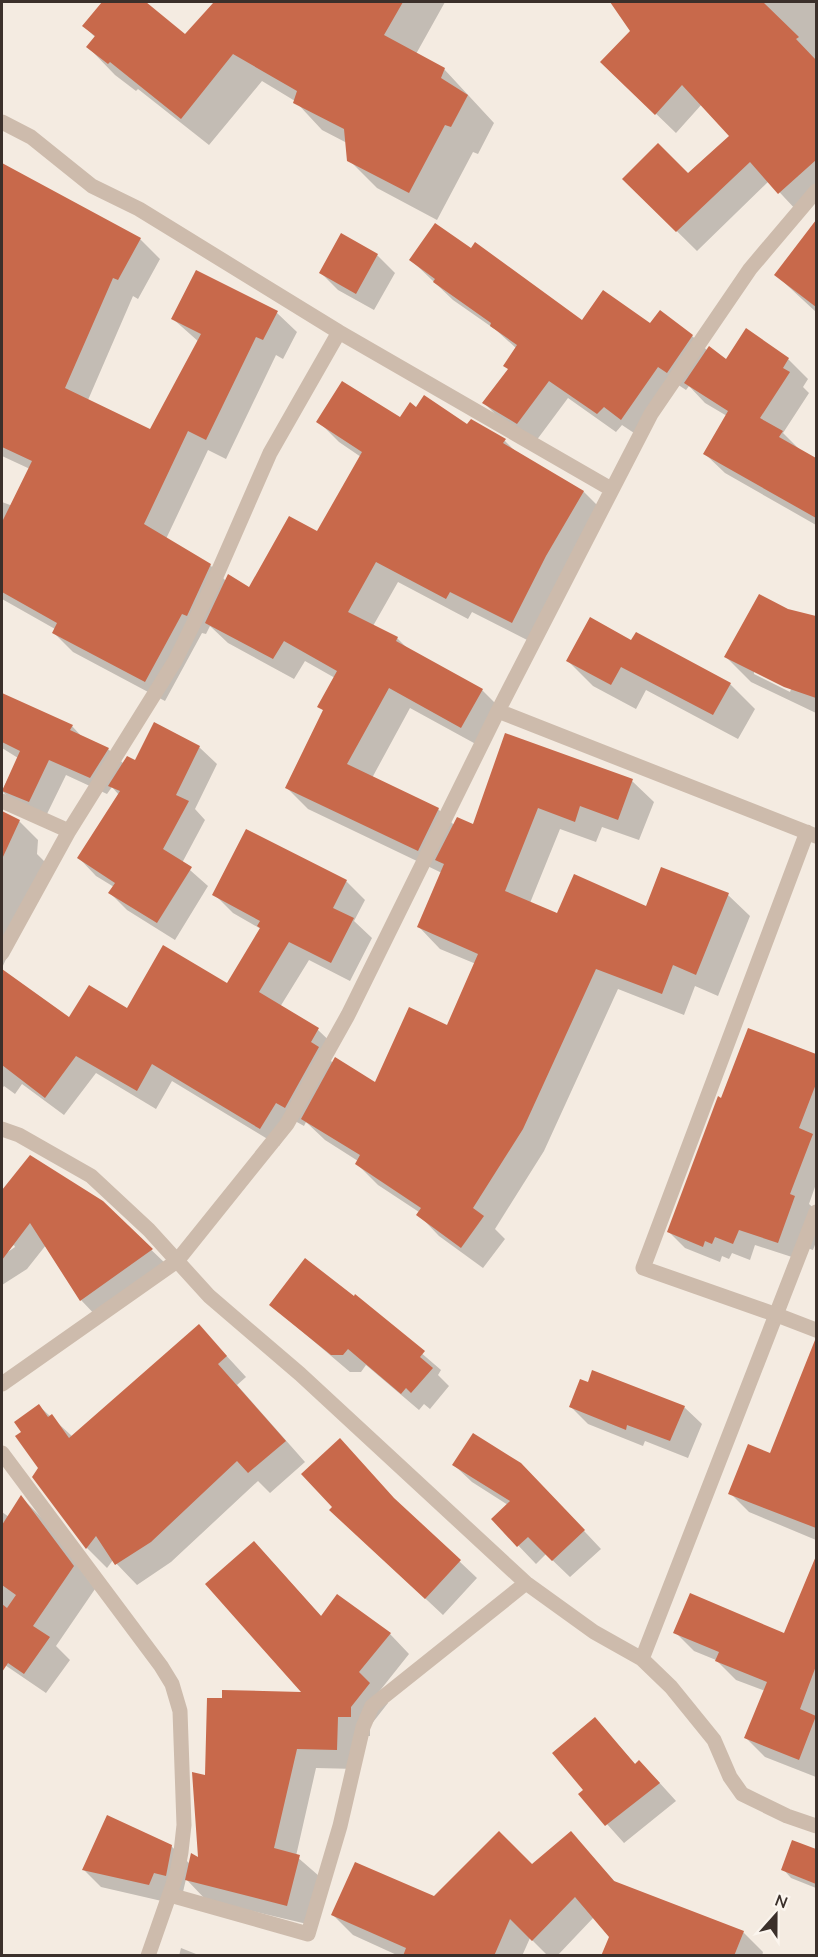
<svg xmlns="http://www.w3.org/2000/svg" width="818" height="1957" font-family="'Nunito Sans',sans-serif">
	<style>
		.shadow { fill: #0003; fill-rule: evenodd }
		.building { fill: #c8694b }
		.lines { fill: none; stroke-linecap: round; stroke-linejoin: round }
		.minor { stroke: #cdbbac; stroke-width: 15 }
		.tertiary { stroke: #cdbbac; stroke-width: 15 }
	</style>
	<rect width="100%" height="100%" fill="#f4ebe1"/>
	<path class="shadow" d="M104,2H121L132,10L139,2H143L185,37L214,2H320L336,10L341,2H445L416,54L444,69L494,123L478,154L473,152L437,220L377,188L349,160L347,143L322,130L295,101L262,81L209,145L138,89L136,91L115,75L88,47L96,38L84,26Z
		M612,2H681L692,18L709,2H736L743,8L750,2H816V196L798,212L769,181L697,251L624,179L688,175L731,136L702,104L676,133L622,81L632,31Z
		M2,165L140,239L160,259L138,299L133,296L88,400L151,431L199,342L173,319L277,313L297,332L283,359L276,355L226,459L208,450L166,539L210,565L226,581L249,589L318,533L361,457L339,442L318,421L400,419L416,409L468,426L471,421L505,441L518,454L584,492L605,513L533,643L472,612L468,619L398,582L373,626L397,638L408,649L482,690L503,711L483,748L410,708L372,778L438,809L454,825L473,826L632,781L654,802L639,840L602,827L596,842L560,829L530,903L558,915L647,908L728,895L750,916L718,996L695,986L684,1015L618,989L544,1151L495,1229L505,1239L483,1268L439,1236L418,1214L419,1212L378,1185L357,1164L358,1161L325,1140L306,1122L304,1126L295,1121L279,1146L172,1081L156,1109L96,1073L64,1115L22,1084L15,1094L4,1086L2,1089V971L69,1019L127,1010L227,985L261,929L233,913L214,894L346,881L365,900L354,921L372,938L350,981L309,960L280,1007L318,1030L337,1048L330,1060L334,1064L376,1084L448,1027L476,964L440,949L419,927L442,873L308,809L287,788L324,711L319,706L335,678L305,661L294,679L228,643L210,626L206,634L202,633L165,701L73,652L53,632L55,629L2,599V502L101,539L114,508L2,456Z
		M813,227L816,230V312L776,275Z
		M342,235L377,255L395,273L374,310L338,290L321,273Z
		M411,260L582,322L651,325L692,336L708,351L726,361L788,359L808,379L803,387L809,393L783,433L801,451L816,460V525L725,473L705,454L727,416L705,403L689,386L686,390L677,384L640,437L622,425L616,432L568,398L536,441L502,421L484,403L509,370L517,349L496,330L453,300Z
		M814,617L816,620V713L751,682L726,657ZM754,670L791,689L790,692L754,674Z
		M632,642L730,684L755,709L738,739L646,690L636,709L593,686L568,661Z
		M2,694L72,726L83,738L108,749L124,764L199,747L217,764L195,809L205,820L182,863L208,886L175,940L127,910L110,893L114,887L96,876L79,858L119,795L112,787L107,794L66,775L45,818L19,808L2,791L18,758L2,748Z
		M2,812L19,821L38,840L37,854L48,865L2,968Z
		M749,1030L816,1056V1184L809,1204L816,1210V1242L813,1250L799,1245L795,1258L755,1245L750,1260L732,1253L729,1259L722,1256L720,1262L685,1248L669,1232Z
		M30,1157L102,1202L170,1268L99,1319L81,1300L46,1245L27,1269L2,1285V1193ZM14,1245L15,1247L2,1256V1253Z
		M355,1296L441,1370L438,1375L449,1386L430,1409L424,1404L419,1410L366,1365L361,1372H350L271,1305Z
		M199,1326L246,1377L237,1385L305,1462L270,1493L258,1481L171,1562L137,1585L113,1560L107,1568L87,1548L34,1477L40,1468L23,1433L39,1406L73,1437Z
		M811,1354L816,1357V1540L749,1512L730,1493L771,1455Z
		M571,1407H684L702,1424L688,1458L645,1441L643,1446L588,1424Z
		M454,1465L539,1483L601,1549L570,1577L546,1554L536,1564L493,1519L508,1505L472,1482Z
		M21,1497L42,1518L95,1589L56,1646L70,1660L46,1693L2,1663V1512L9,1517Z
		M404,1509L477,1578L443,1615L349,1527Z
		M816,1557V1777L765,1757L746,1738L765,1691L736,1680L716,1660L694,1651L675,1632L785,1635Z
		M273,1563L322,1617L390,1634L409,1654L378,1693L388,1703L370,1726V1736H357L356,1769L316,1768L296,1856L319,1876L307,1924L206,1900L186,1879L183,1892L166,1902L101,1887L84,1870L171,1846L190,1864L200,1859L206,1777L304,1693Z
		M595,1719L636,1765L657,1780L676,1801L624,1843L580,1794L585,1790Z
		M571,1833L617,1884L743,1932L763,1952L762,1956H603L610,1936L594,1917L557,1956H548L530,1938L522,1956H399L353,1935L333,1915L434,1898L532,1866Z
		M793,1842L816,1851V1888L791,1878L783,1869Z
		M181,1948L201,1956H179Z"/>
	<path class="building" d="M102,2H146L185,34L214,2H403L384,35L445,68L441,78L468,95L451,127L445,125L409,193L347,161L344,129L293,103L297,91L233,54L181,119L110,62L108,64L86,47L95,36L82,26Z
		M610,2H763L799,37L796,39L816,60V160L778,194L750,162L676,232L622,179L658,143L688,173L729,136L682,85L655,115L600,62L630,31Z
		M2,163L141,238L118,280L113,278L65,388L150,429L201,334L171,319L196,270L278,311L263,340L256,337L206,440L188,431L144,524L211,564L187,616L182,614L145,682L52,633L57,623L2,592V522L32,461L2,447Z
		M816,220V307L774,275Z
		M435,223L471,248L475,242L582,320L603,290L650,323L660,310L693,335L667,373L658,367L621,420L604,407L597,414L549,381L517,424L482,403L508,369L503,366L517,345L490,326L491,323L433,282L435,279L409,260Z
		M341,233L378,254L356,294L319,273Z
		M746,328L789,358L783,368L790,372L760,418L783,431L779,437L816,458V518L703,454L728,411L684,383L709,346L726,359Z
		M342,381L400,417L410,402L416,407L424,395L467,424L471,419L506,439L503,443L584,491L546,556L512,623L450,592L446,599L376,562L348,612L398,637L396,641L483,689L461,728L389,688L347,764L439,808L418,851L285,788L323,710L317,707L337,671L284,641L273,659L205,623L228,574L249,587L289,516L317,531L362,452L316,422Z
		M759,594L788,609L816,616V698L784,687L724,657Z
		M590,617L631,640L636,632L731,683L713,715L621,667L611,685L566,661Z
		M2,693L73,725L70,730L109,748L90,778L49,760L29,802L2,791L20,751L2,742Z
		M154,722L200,746L176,795L189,801L163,849L192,867L157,923L108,893L115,883L77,858L120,791L108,786L127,756L135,760Z
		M505,733L633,779L618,820L580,806L575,822L538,808L505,891L557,913L574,874L646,906L661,867L729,893L696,975L673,965L662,994L596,969L523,1129L473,1208L484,1216L461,1248L416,1215L421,1208L355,1164L360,1155L301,1119L335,1057L375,1082L409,1007L447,1025L478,954L417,927L444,864L435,860L457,817L473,824Z
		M2,811L20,820L2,859Z
		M246,829L347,880L333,908L354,918L331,963L289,942L259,992L319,1028L311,1042L319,1047L285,1108L276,1103L260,1129L152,1064L137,1091L76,1056L45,1098L2,1065V969L69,1017L89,985L127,1008L163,945L227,983L260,928L257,926L260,921L212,895Z
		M748,1028L816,1054V1084L799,1128L813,1134L790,1194L795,1196L778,1243L739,1230L733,1244L715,1237L712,1244L705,1241L703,1247L667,1232L718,1096L721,1098Z
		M30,1155L103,1201L153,1249L80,1301L30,1223L2,1260V1190Z
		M305,1258L354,1296L355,1294L425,1351L420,1357L433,1368L411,1393L406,1388L401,1394L348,1349L343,1355H331L269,1305Z
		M199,1324L227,1356L218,1364L286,1441L248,1473L237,1461L151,1542L115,1565L96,1536L86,1549L32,1477L38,1468L15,1436L21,1432L14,1422L39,1404L48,1417L52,1414L69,1438Z
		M815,1340L816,1341V1528L728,1494L748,1444L770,1453Z
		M592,1370L685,1406L670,1441L627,1425L626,1430L569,1407L580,1379L588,1382Z
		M473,1433L521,1463L585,1530L552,1561L528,1537L517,1547L491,1519L510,1501L452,1465Z
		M340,1438L394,1498L461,1560L425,1599L329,1510L332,1507L301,1474Z
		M21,1495L74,1566L33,1626L50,1637L24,1674L8,1663L2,1672V1604L7,1608L16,1595L2,1585V1525Z
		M254,1541L321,1616L337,1594L391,1633L359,1672L370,1683L351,1707V1717H338L337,1750L297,1749L274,1848L300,1855L287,1906L185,1880L191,1853L198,1857L192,1772L205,1775L207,1698H222V1690L301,1692L205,1584Z
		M816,1556V1666L800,1709L816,1716L799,1760L744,1738L767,1682L715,1661L719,1652L673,1633L690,1593L784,1633Z
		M595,1717L635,1764L639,1760L660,1783L605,1826L578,1794L583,1790L552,1753Z
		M107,1815L172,1845L166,1876L154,1873L149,1885L82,1870Z
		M499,1831L532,1864L571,1831L614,1881L744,1931L734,1956H601L609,1937L575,1897L532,1941L510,1919L494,1956H403L406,1948L331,1915L355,1862L434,1896Z
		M792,1840L816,1849V1884L781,1870Z"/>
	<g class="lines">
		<path class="minor" d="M2,122L31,137L92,186L139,209L339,332L611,489
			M498,711L816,836
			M2,801L69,831
			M2,953L69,831L175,661L211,588L270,453L339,332
			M2,1129L19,1135L91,1176L149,1230L209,1296L300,1374L526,1583L594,1632L642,1659L671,1687L714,1740L730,1777L742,1794L787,1816L816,1826
			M777,1315L643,1268L807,832
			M2,1384L177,1261L287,1124L348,1015L498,711L651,414L750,269L816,191
			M2,1453L161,1666L172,1684L180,1711L184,1825L181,1852L177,1873L148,1956
			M642,1659L816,1212
			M170,1895L308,1934L340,1826L363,1727L372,1706L526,1583"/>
		<path class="tertiary" d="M777,1315L816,1330"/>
	</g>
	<rect width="818" height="1957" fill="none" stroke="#3b302b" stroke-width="6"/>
	<g transform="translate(776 1915) rotate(21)" stroke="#fbf5ee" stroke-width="4.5" paint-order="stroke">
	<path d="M0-4.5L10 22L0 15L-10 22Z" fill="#3b302b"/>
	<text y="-9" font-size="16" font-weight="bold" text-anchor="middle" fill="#3b302b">N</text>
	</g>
</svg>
